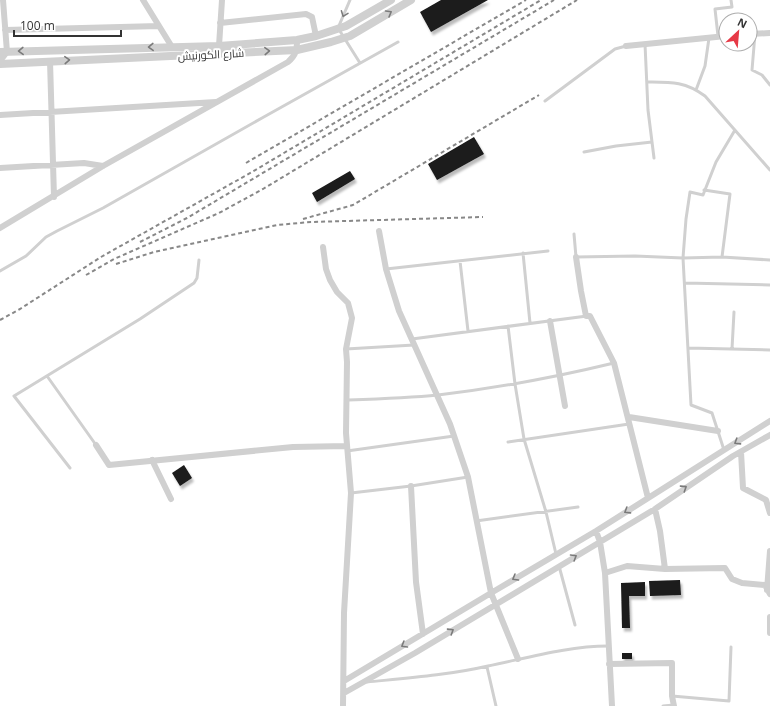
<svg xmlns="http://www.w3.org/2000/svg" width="770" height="706" font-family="'Open Sans',Cairo,sans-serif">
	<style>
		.building { fill: #1a1a1a; filter: url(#shadow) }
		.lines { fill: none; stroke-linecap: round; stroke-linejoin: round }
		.service { stroke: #d0d0d0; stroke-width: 3 }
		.minor { stroke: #d0d0d0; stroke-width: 6 }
		.tertiary { stroke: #d0d0d0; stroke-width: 8 }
		.rail { stroke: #888; stroke-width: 2; stroke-dasharray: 4 3; stroke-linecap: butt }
		.oneway { stroke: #7a7a7a }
		.labels { text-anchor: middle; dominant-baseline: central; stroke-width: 4; stroke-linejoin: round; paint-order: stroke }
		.street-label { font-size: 11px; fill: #333; stroke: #fff }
	</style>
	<defs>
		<filter id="shadow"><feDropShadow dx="2" dy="3.5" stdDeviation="1" flood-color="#0004"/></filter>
	</defs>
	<rect width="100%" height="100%" fill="#fff"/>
	<path class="building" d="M441,0H488L431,32L420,12Z
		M474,137L484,154L437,180L428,164Z
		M350,171L355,179L317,202L312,193Z
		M184,465L192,478L180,486L172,473Z
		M680,580L681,595L650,596L649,581Z
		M645,582V596H629L630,628H622L621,583Z
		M622,653H632V659H622Z"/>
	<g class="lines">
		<path class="service" d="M350,0L338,28L360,63
			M755,34L752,70L762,75L770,85
			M718,36L715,9L732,7L731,0
			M645,44L648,110L654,158
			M647,82C670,82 685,81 705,96L770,170
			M696,90L705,66L709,38
			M545,101L615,49L626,46
			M584,152L616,146L652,142
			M704,190L730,194L722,257
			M574,234L576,257L635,256L683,258L722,257L770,260
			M523,253L530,323
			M460,261L468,331
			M386,269L548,251
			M0,271L26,256L46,237L57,231L103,208L262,118L398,42
			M685,283L770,285
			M508,326L515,384L524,439L546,512L556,554
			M412,339L587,316
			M688,348L770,350
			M346,349L414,345
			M732,349L734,312
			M47,376L96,445
			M347,400C377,399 408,398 438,395C498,388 556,377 614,363
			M508,442L629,424
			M724,450L712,413L691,405L683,258L686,219L690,192L703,195L716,162L735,130
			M347,451L454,436
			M70,468L14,396L140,319L194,283L197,278L199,260
			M351,493L411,486L468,477
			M476,521L578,507
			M559,566L575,625
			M487,667L496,706
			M367,682C408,678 449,675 488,666C527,658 569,646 608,646
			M672,696L729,701L731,647
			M663,706L674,705"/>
		<path class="minor" d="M143,0L172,47
			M220,23L306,14L312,17L316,36
			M5,30L159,26
			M750,34L770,33
			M219,46L222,0
			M626,46L726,36
			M0,61L7,52L3,0
			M50,61L54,197
			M0,115L216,102
			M0,168L84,163L103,166
			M0,228L103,166L288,62C296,55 297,50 297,40
			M379,231L386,269L399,311L450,424L468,477L491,593L518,659
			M323,247L326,269L330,280L337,292L348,303L352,318L346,349L347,362L346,433L351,493L344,613L343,706
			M576,257L581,291L586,316H590L614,363L648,498
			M550,321L565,406
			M629,417L718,431
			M96,445L109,465L293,447L347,446
			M741,452L743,488L766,500L770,513
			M152,460L171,499
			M411,486L416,582L423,634
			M596,531L600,542L605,573L612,706
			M665,569L725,568L732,579L742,583L765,585L770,594
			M605,573L627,566L665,569L660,531L655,509
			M767,590L770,551
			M770,617V633
			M609,664L672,663V696L674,706
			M344,681L491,593L596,531L770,421
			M344,693L415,653L655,509L733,456L770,435"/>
		<path class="tertiary" d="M0,52L219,46L297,40L316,36L346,26L391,0
			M0,64L297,50L331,42L350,36L411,0"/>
		<path class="rail" d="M246,163L526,0
			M303,219L353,205L539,95
			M140,242L187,218L554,0
			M116,264L154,252L277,225L311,222L483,217
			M86,275L114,259L219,213L263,189L577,0
			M0,320L20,309L101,257L252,172L541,0"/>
	</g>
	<defs><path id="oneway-chevron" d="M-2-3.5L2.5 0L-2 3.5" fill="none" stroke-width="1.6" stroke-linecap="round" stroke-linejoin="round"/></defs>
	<g class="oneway">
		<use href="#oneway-chevron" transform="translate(389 13) rotate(-30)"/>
		<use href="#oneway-chevron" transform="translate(344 14) rotate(111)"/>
		<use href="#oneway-chevron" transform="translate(151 47) rotate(178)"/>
		<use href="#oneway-chevron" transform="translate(21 51) rotate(178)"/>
		<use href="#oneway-chevron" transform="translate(267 51) rotate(-3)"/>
		<use href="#oneway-chevron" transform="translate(67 60) rotate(-3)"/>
		<use href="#oneway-chevron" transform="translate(737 442) rotate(148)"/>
		<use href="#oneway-chevron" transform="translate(684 488) rotate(-33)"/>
		<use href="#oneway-chevron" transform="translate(627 511) rotate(148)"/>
		<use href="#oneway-chevron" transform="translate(574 557) rotate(-31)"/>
		<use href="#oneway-chevron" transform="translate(515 578) rotate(150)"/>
		<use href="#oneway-chevron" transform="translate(451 631) rotate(-32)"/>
		<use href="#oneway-chevron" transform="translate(404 645) rotate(149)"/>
	</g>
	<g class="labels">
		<g class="street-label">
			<text transform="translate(211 54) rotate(-3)">شارع الكورنيش</text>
		</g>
	</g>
	<g transform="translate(738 32) rotate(26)"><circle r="19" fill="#ffffff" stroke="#adadad"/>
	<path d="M0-3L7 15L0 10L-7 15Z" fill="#e63946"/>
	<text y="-6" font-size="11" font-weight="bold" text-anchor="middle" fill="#333333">N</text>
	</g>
	<path d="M14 30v6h107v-6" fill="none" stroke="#333333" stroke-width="2"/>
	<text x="20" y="30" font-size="12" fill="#333333" stroke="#ffffff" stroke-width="3" paint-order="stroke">100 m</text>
</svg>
